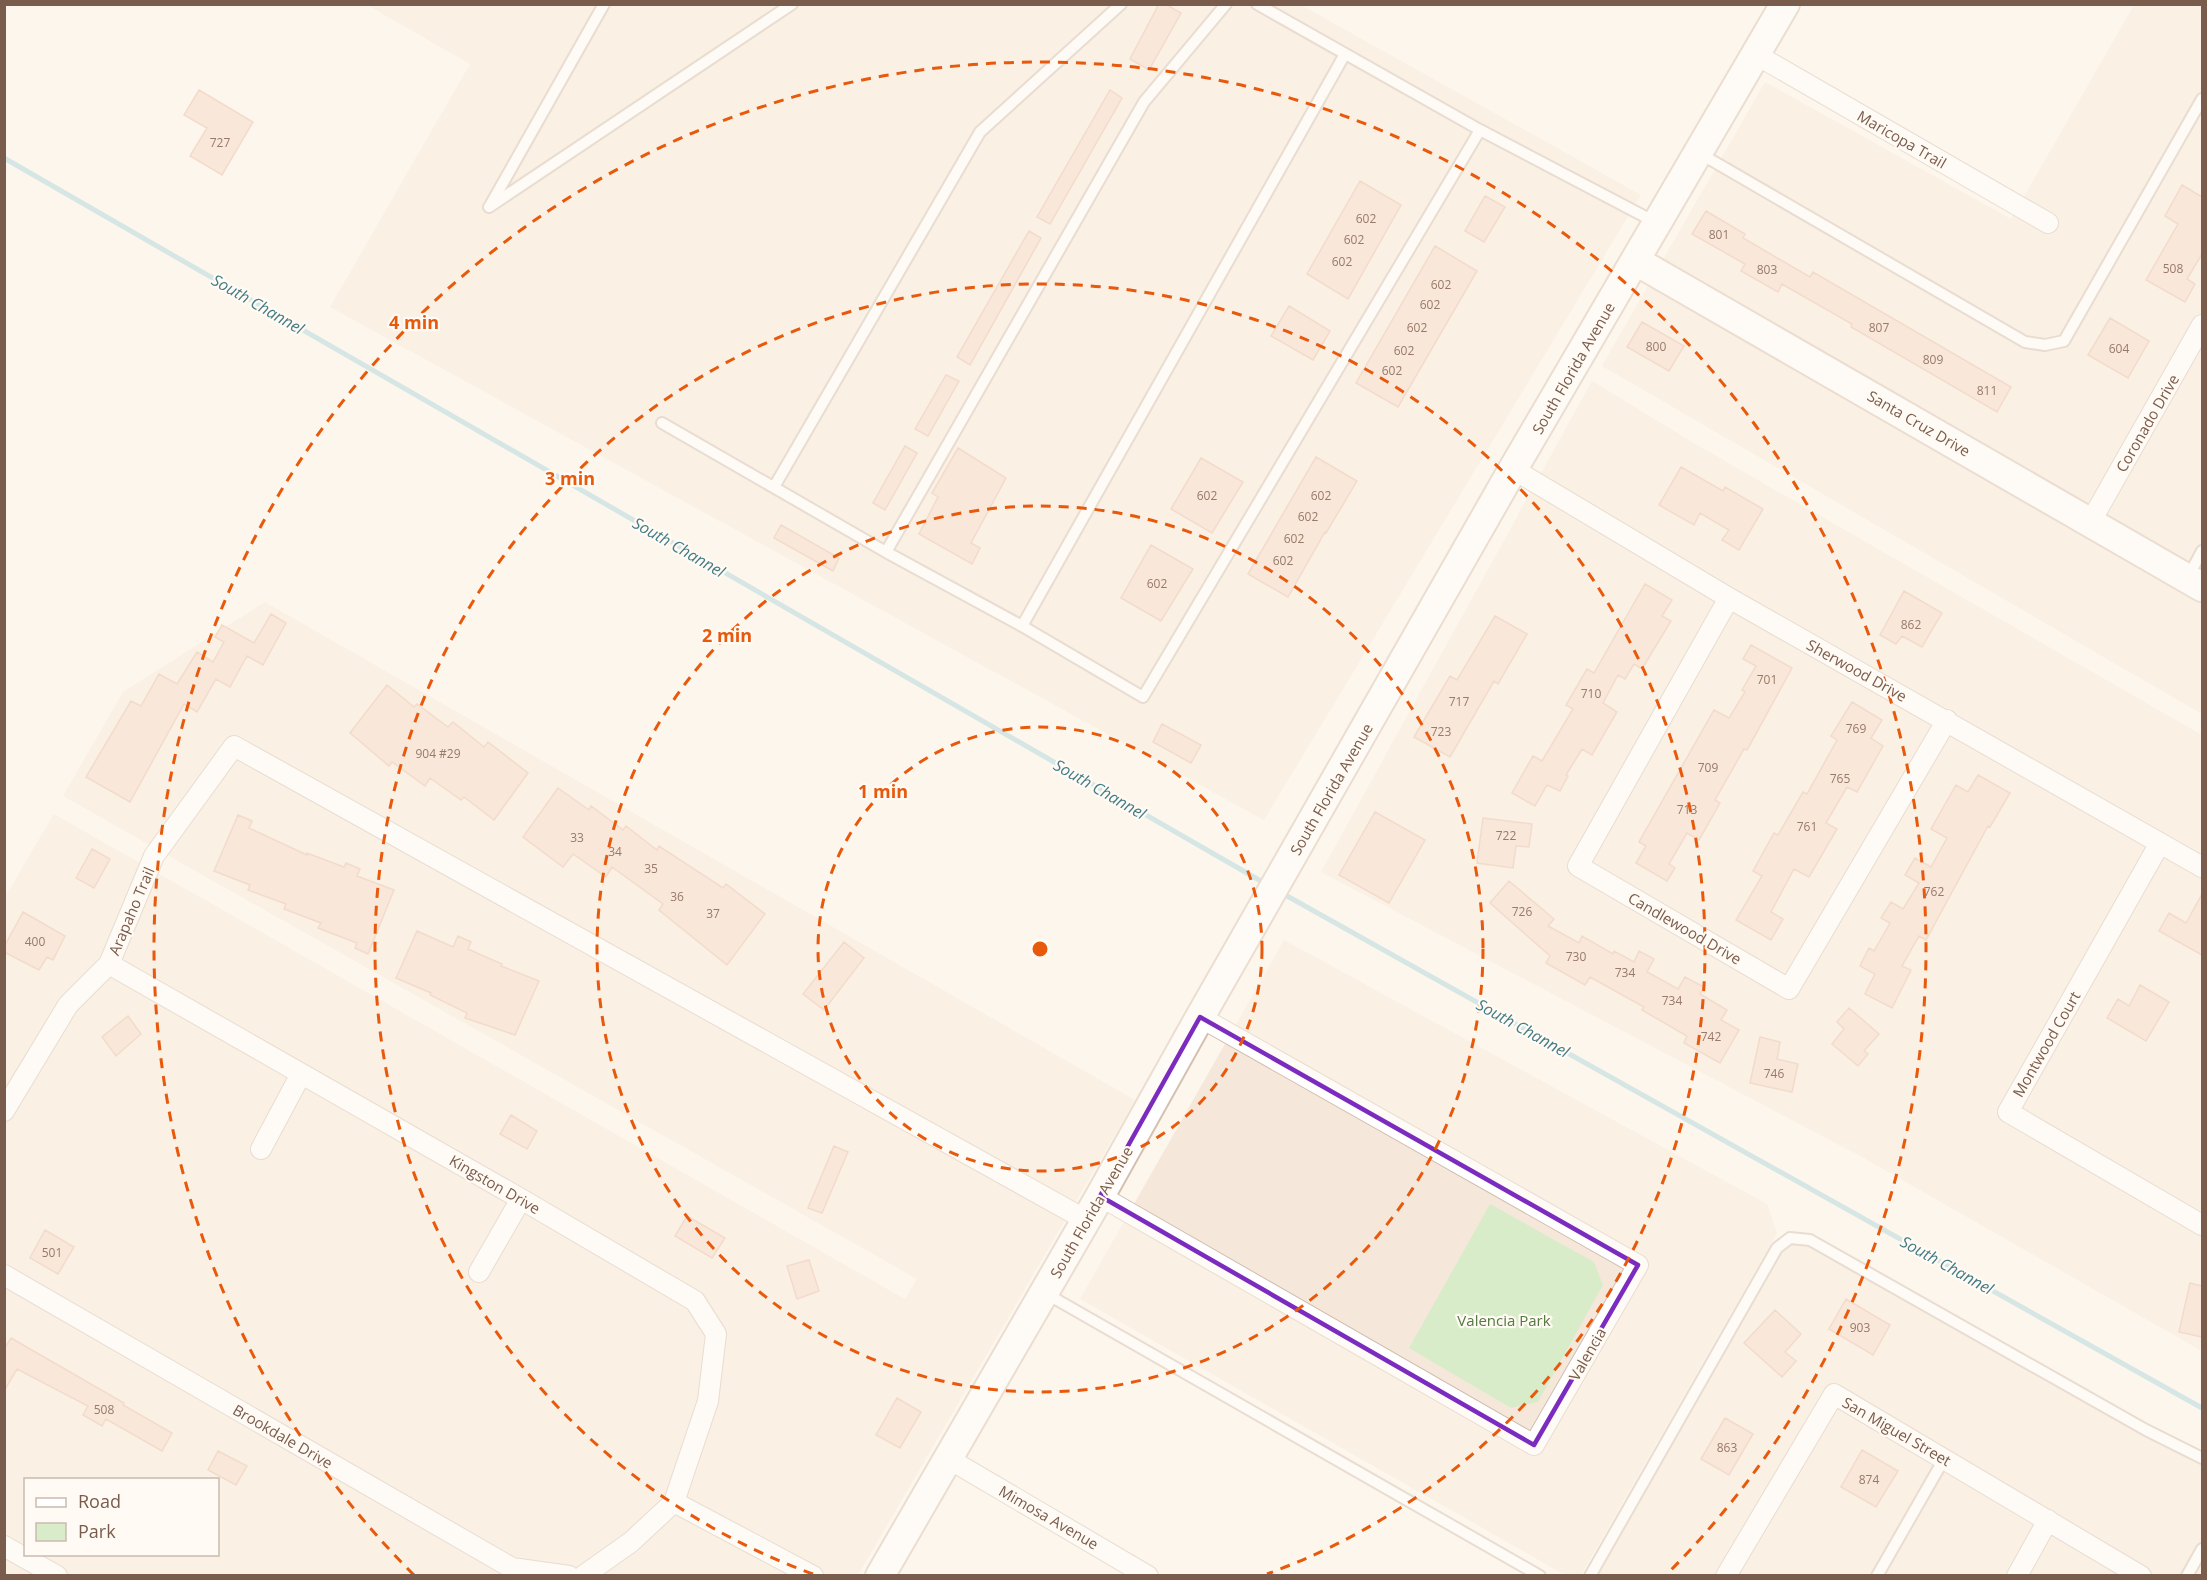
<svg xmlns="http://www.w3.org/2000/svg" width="2207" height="1580" font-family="'Open Sans',sans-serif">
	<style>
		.residential { fill: #f5e8da; fill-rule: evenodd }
		.green { fill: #d8ecc9 }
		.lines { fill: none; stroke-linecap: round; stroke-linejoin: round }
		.stream { stroke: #a5d3da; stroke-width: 5 }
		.building { fill: #f3d5c3; stroke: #e6bba3; stroke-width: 1.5 }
		.lane-casing { stroke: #d1beb0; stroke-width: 14 }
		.street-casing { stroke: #d1beb0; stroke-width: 22 }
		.secondary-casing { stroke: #d6c0b0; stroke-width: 32 }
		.lane { stroke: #fff; stroke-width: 10 }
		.street { stroke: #fff; stroke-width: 20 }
		.secondary { stroke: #fff; stroke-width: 28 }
		.marked { fill: none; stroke: #7b2cbf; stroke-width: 4.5; stroke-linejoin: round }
		.ring { fill: none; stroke: #e8590c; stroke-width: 3; stroke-dasharray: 10 8 }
		.labels { text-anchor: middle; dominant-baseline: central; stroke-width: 4.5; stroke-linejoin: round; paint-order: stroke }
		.number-label { font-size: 12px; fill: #987a6a }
		.street-label { font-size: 15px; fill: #7a5c4d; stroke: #fffaf3 }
		.park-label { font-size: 15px; fill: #537a41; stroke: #fffaf3 }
		.water-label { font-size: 16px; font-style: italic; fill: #437c86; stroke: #fffaf3 }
		.centre { fill: #e8590c; stroke: #fffaf3; stroke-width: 3 }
		.ring-label { font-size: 18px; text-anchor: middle; font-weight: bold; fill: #e8590c; stroke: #fffaf3; stroke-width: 4.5; stroke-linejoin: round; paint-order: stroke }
	</style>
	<rect width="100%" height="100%" fill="#fdf6ec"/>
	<path class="residential" d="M367,5H1301L1641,195L1264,820L330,307L470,64Z
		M2134,5H2202V714L1602,366L1765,82L2011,219Z
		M1592,381L1697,445L2202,735V1351L1862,1157L1321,872Z
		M265,602L1135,1100L858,1575L5,1576V897L54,814L905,1299L917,1279L63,796L123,692ZM26,1480H218V1554H26Z
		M1284,940L1767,1204L1777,1233L1581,1575H1565L1080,1299Z
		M1790,1238L1810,1240L2202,1458V1575L1590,1576L1777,1248Z"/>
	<path class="green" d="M1490,1204L1594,1262L1603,1285L1538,1402L1511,1408L1409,1348Z"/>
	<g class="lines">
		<path class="stream" d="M4,158L1266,884
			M1280,892L2202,1408"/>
	</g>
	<path class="building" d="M1159,4H1165L1181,13L1149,70L1130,59Z
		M199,90L253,122L222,175L190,156L207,128L184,115Z
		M1110,90L1122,98L1050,224L1037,217Z
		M1360,181L1401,205L1348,299L1307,274Z
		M2182,185L2202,197V254L2187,279L2195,284L2185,302L2146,280L2178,224L2165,216Z
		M1485,196L1505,207L1484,242L1465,231Z
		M1706,211L1745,234L1743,238L1810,277L1813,272L2011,387L1997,412L1851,327L1852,324L1782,284L1778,292L1741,271L1745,264L1692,234Z
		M1029,231L1041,238L970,365L957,357Z
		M1435,246L1477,271L1398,407L1356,383Z
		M1289,306L1330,331L1313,360L1271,336Z
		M2110,318L2149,341L2128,378L2088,355Z
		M1642,322L1684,346L1669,371L1627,347Z
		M946,375L959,381L928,436L915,429Z
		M905,446L917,453L885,510L873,503Z
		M958,448L1006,478L971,543L980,548L972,564L919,534L938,497L932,493Z
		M1316,457L1357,481L1326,533L1325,532L1288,597L1248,574Z
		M1201,458L1243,482L1212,533L1171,509Z
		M1681,467L1723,491L1725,487L1763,509L1739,550L1722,540L1729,530L1700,513L1694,525L1659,505Z
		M781,525L839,558L833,571L774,538Z
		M1151,545L1193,569L1161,621L1121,598Z
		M1645,584L1672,600L1662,616L1671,621L1642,669L1634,664L1625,679L1618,675L1603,703L1617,712L1592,755L1582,749L1566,775L1568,776L1560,791L1547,785L1535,806L1512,793L1533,756L1542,761L1573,709L1566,705L1587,669L1594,673Z
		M1904,591L1942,613L1922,647L1902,636L1896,644L1880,635Z
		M271,614L286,623L263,665L247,656L230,687L216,679L197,712L184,704L130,802L86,777L131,701L141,706L159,674L177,684L197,652L213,662L224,642L215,637L222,625L254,643Z
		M1495,616L1527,634L1498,684L1494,681L1450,757L1414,737L1450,676L1457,680Z
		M1751,645L1792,668L1747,750L1744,749L1715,800L1720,803L1699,840L1687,833L1669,864L1675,868L1667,881L1636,863L1646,846L1639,842L1714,710L1729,718L1745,692L1742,690L1756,666L1743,659Z
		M387,685L414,707L417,704L448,727L453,722L484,747L488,742L528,773L494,820L464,797L461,800L430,778L425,786L392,762L389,766L350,733Z
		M1852,702L1882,720L1871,738L1883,746L1857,792L1847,787L1826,823L1837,829L1809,877L1794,869L1771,912L1783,919L1771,940L1736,920L1762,876L1753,871L1774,833L1778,835L1803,792L1807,794L1837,740L1831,736Z
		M1162,724L1201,745L1191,763L1153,742Z
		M1978,775L2010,793L1990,827L1988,826L1926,940L1919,936L1902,966L1911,970L1892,1008L1865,994L1875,974L1860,966L1869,948L1874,951L1890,923L1881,918L1891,902L1903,909L1919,883L1905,875L1915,858L1931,867L1947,838L1931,829L1956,785L1968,792Z
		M558,788L589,810L591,806L623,830L626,826L657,850L659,846L723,888L726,884L765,914L727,965L659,910L663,904L612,867L606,877L573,854L563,867L523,837Z
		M1375,812L1425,840L1389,903L1339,875Z
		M238,815L252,821L249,828L307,855V853L344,867L346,863L360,869L357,876L394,890L368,954L355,948L357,943L318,928L321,923L284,909L286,904L248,890L250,885L214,871Z
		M1483,818L1532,824L1529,847L1516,846L1513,868L1477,863Z
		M92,849L110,859L94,888L76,878Z
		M1509,881L1554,919L1548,926L1579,943L1582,936L1613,954L1614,951L1634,962L1639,951L1654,959L1647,972L1678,989L1685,977L1704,987L1700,994L1727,1010L1721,1020L1739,1030L1720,1063L1684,1043L1687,1036L1642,1010L1644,1007L1590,977L1585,985L1546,963L1550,956L1490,903Z
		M2202,894V955L2159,931L2169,913L2186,923Z
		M23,912L65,936L53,960L47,957L39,970L4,952V947Z
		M417,931L453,947L458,936L471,942L468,949L502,964L501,966L539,981L515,1035L465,1018L467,1013L430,995L431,993L396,978Z
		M844,942L864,958L824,1010L803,994Z
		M2140,985L2169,1002L2146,1041L2107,1018L2118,999L2129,1006Z
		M1849,1008L1879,1034L1864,1051L1868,1054L1858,1066L1832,1044L1844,1029L1837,1022Z
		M128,1016L141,1034L116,1056L102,1037Z
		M1760,1037L1780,1042L1777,1059L1798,1064L1792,1092L1750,1083Z
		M511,1115L537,1131L527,1149L500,1134Z
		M834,1146L848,1152L822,1213L808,1208Z
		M687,1216L725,1238L712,1258L675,1236Z
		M45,1230L74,1247L58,1274L30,1258Z
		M809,1260L819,1291L797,1299L787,1266Z
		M2190,1283L2202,1286V1337L2179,1332Z
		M1846,1299L1890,1325L1873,1355L1829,1329Z
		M1775,1310L1801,1334L1785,1352L1796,1361L1782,1377L1744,1343Z
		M11,1338L124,1403L123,1405L172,1433L162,1451L106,1419L102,1426L83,1415L88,1406L17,1369L4,1391V1349Z
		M897,1398L921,1412L900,1448L876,1435Z
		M1725,1418L1753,1434L1729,1475L1701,1459Z
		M1862,1450L1898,1471L1876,1507L1841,1487Z
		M218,1451L247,1466L236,1485L208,1470Z"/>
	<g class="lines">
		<defs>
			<path id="lane" d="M1257,4L1480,130L1657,223
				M1699,153L2025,342L2045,345L2064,341L2202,99
				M491,204L604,4
				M489,207L792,4
				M662,423L886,552L1022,626L1345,54
				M774,487L980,132L1121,4
				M886,552L1144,102L1226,4
				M2188,577L2202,551
				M1022,626L1143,697L1480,130
				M1045,1293L1540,1576
				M1590,1576L1777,1248L1790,1238L1810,1240L2146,1430L2202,1458
				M1877,1576L1944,1459
				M2187,1576L2202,1549"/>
			<path id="street" d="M1755,54L2048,223
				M1513,469L1729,598L2202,867
				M2091,521L2202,325
				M1729,598L1578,866L1789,989L1947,720
				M2160,843L2008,1112L2202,1225
				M109,964L521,1199L695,1301L716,1334L708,1401L674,1502
				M4,1111L68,1005L109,964L154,856L234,746L1086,1220
				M261,1149L301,1074
				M1100,1196L1534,1445L1638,1265L1200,1017
				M479,1272L521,1199
				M4,1275L512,1568L569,1576
				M949,1459L1148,1576
				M4,1546L57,1576
				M583,1576L631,1542L674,1502L813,1576
				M1726,1576L1834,1394L2141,1576
				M2017,1576L2048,1520"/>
			<path id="secondary" d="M1636,261L2202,587
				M880,1576L1100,1196L1200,1017L1513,469L1785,4"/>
		</defs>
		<use href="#lane" class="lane-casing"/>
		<use href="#street" class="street-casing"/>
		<use href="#secondary" class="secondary-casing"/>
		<use href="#lane" class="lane"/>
		<use href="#street" class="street"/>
		<use href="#secondary" class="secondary"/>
	</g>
	<path d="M0 0H2207V1580H0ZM1200,1017L1638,1265L1534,1445L1100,1196Z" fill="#fdf6ec" fill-opacity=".55" fill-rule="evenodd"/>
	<path class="marked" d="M1200,1017L1638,1265L1534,1445L1100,1196Z"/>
	<g class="ring">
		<circle cx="1040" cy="949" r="222"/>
		<circle cx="1040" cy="949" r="443"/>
		<path d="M813 1574A665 665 0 1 1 1267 1574"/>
		<path d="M414 1575A886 886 0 1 1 1666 1575"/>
	</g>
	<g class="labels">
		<g class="number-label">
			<text x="220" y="142">727</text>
			<text x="1366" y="218">602</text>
			<text x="1719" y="234">801</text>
			<text x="1354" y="239">602</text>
			<text x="1342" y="261">602</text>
			<text x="2173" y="268">508</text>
			<text x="1767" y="269">803</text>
			<text x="1441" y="284">602</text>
			<text x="1430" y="304">602</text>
			<text x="1417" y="327">602</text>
			<text x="1879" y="327">807</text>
			<text x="1656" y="346">800</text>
			<text x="2119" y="348">604</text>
			<text x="1404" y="350">602</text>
			<text x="1933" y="359">809</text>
			<text x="1392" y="370">602</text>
			<text x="1987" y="390">811</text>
			<text x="1207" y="495">602</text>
			<text x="1321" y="495">602</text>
			<text x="1308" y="516">602</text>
			<text x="1294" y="538">602</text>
			<text x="1283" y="560">602</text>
			<text x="1157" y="583">602</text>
			<text x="1911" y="624">862</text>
			<text x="1767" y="679">701</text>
			<text x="1591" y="693">710</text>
			<text x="1459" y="701">717</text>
			<text x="1856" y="728">769</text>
			<text x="1441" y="731">723</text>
			<text x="438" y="753">904 #29</text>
			<text x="1708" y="767">709</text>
			<text x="1840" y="778">765</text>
			<text x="1687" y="809">713</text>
			<text x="1807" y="826">761</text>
			<text x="1506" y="835">722</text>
			<text x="577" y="837">33</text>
			<text x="615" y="851">34</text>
			<text x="651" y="868">35</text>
			<text x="1934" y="891">762</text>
			<text x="677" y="896">36</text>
			<text x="1522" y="911">726</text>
			<text x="713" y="913">37</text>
			<text x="35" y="941">400</text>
			<text x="1576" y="956">730</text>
			<text x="1625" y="972">734</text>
			<text x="1672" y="1000">734</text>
			<text x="1711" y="1036">742</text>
			<text x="1774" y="1073">746</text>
			<text x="52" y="1252">501</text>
			<text x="1860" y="1327">903</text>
			<text x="104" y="1409">508</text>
			<text x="1727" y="1447">863</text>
			<text x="1869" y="1479">874</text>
		</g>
		<g class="street-label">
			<text transform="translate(1902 139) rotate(30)">Maricopa Trail</text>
			<text transform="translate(1573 368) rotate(-60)">South Florida Avenue</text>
			<text transform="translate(1919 423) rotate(30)">Santa Cruz Drive</text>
			<text transform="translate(2147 423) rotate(-60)">Coronado Drive</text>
			<text transform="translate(1857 670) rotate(29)">Sherwood Drive</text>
			<text transform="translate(1331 789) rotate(-60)">South Florida Avenue</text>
			<text transform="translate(131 911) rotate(-67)">Arapaho Trail</text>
			<text transform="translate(1685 928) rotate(30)">Candlewood Drive</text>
			<text transform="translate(2046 1044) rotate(-60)">Montwood Court</text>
			<text transform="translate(495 1184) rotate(30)">Kingston Drive</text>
			<text transform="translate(1091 1212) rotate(-60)">South Florida Avenue</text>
			<text transform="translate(1587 1354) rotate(-60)">Valencia</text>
			<text transform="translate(1897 1431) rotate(30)">San Miguel Street</text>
			<text transform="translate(283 1436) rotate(30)">Brookdale Drive</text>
			<text transform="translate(1049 1517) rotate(30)">Mimosa Avenue</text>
		</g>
		<g class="park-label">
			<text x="1504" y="1320">Valencia Park</text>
		</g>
		<g class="water-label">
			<text transform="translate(258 304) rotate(30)">South Channel</text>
			<text transform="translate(679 547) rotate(30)">South Channel</text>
			<text transform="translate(1100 789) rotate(30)">South Channel</text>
			<text transform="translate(1523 1028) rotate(29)">South Channel</text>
			<text transform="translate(1947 1265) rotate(29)">South Channel</text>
		</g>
	</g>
	<circle cx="1040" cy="949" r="9" class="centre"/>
	<g class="ring-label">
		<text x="414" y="329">4 min</text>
		<text x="570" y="485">3 min</text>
		<text x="727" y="642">2 min</text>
		<text x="883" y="798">1 min</text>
	</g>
	<rect width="2207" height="1580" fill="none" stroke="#7a5c4d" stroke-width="12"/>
	<rect x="24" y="1478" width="195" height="78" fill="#fffaf3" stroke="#cabbb1" stroke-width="1.5"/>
	<rect x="36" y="1498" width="30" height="9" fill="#ffffff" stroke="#cabbb1" stroke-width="1.5"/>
	<text x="78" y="1508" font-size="18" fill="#7a5c4d">Road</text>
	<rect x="36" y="1523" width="30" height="18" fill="#d8ecc9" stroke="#cabbb1" stroke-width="1.5"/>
	<text x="78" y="1538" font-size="18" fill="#7a5c4d">Park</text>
</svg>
